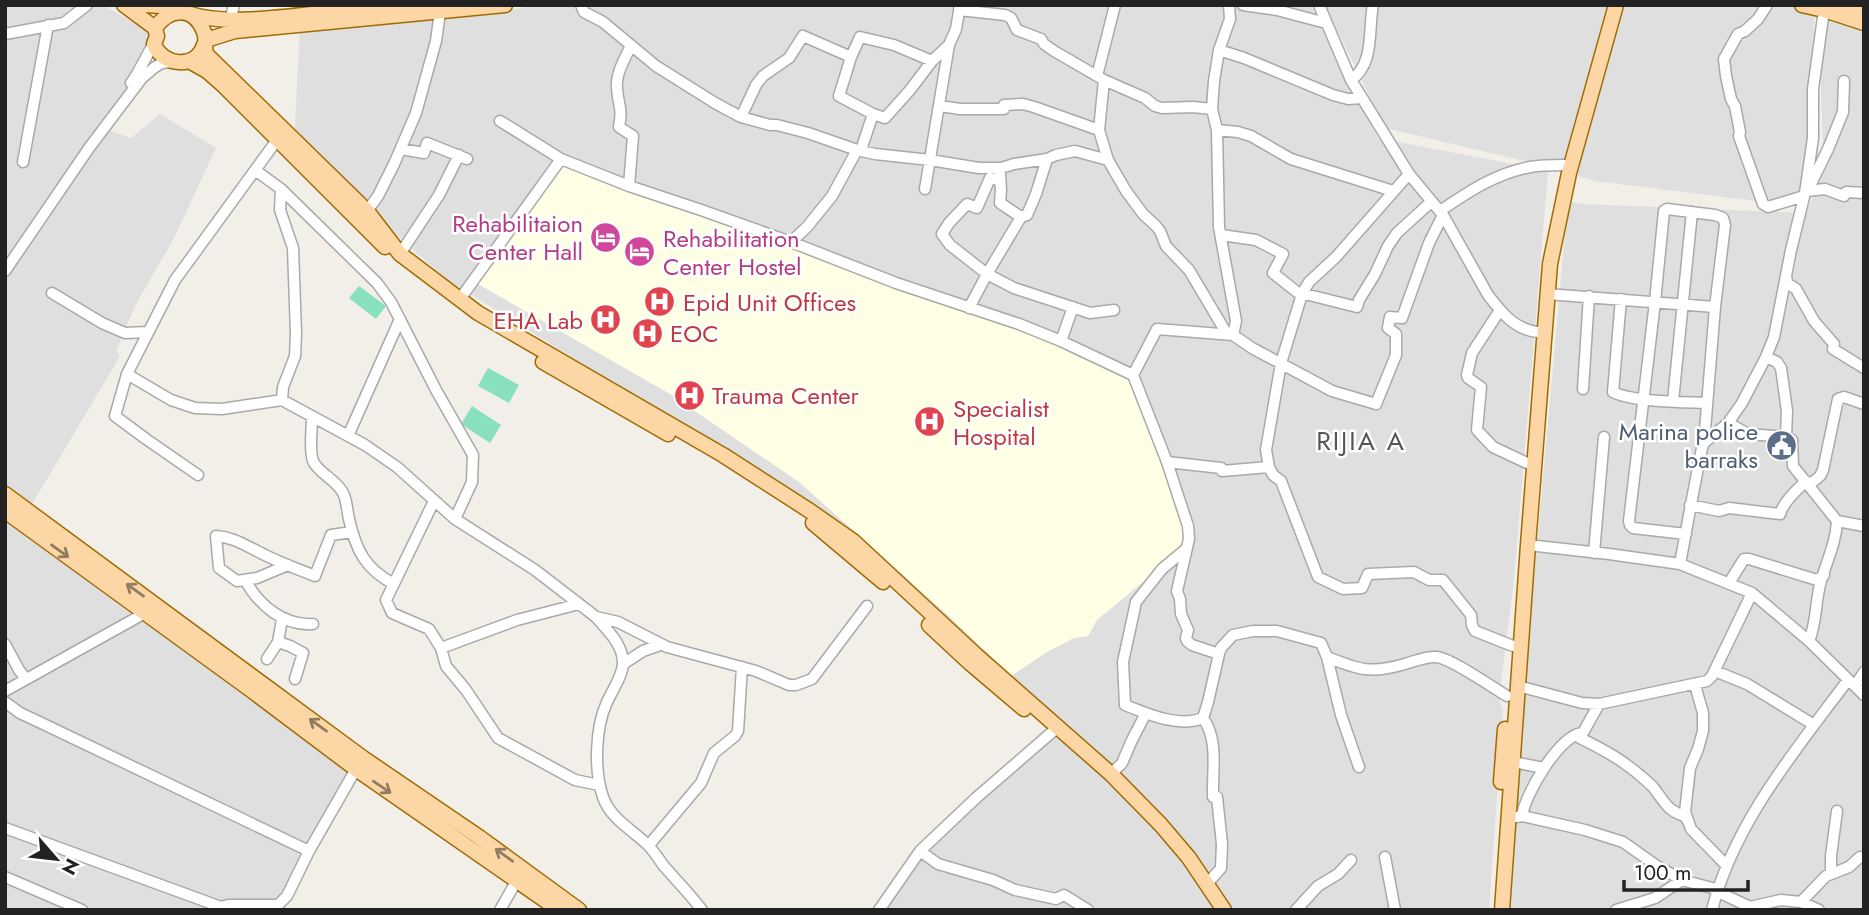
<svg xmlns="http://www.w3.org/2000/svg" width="1869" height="915" font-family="Jost,sans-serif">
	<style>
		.residential { fill: #e0dfdf }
		.education { fill: #ffffe5 }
		.pitch { fill: #88e0be }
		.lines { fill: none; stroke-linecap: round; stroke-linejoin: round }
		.minor-casing { stroke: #a9a9a9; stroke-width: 13 }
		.major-casing { stroke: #a06b00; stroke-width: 17 }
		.minor { stroke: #fff; stroke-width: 10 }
		.major { stroke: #fcd6a4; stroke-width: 14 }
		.oneway { stroke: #8f7c63 }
		.labels { text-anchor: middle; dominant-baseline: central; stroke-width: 5; stroke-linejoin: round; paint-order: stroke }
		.hotel-label { font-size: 24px; fill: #b23c85; stroke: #fff; text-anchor: end }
		.health-label { font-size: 24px; fill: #be3a42; stroke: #fff; text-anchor: start }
		.service-label { font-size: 24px; fill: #4e5e75; stroke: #fff; text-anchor: end }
		.neighbourhood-label { font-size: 26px; letter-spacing: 2px; fill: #555; stroke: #fff }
	</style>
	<rect width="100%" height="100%" fill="#f2efe9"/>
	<path class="residential" d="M5,5H103L157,36L136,79L97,126L131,138L160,114L216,148L174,238L136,304L117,349L119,358L28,511L357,768L327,820L284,910H5Z
		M545,5H1311L1318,22L1378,138L1548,171L1514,580L1499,698L1503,711L1489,910H1223L1177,838L899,578L863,540L809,504L446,279L294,143L300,28L472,14Z
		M1325,5H1815L1813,52V168L1796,206L1595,181L1550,167L1385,128Z
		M1822,19L1864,30V910H1504L1568,201L1583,204L1806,213L1824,172L1821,91Z
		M1056,734L1145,815L1175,848L1215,910H884L920,857Z"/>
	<path class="education" d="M563,161L1128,370L1160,450L1188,534L1183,549L1097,620L1088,636L1074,638L1047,652L1011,676L950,617L799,482L683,403L677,402L678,399L670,394L478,284Z"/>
	<path class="pitch" d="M359,286L386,306L376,319L349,298Z
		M488,368L519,385L509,403L478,386Z
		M472,406L501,425L490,443L461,424Z"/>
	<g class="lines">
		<defs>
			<path id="minor" d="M234,5L232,13L234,26
				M581,5L584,12L603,22L656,66L715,103L741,117L770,125H777L808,133L857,150L875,154L930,160L979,168H1001L1014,164L1047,159L1056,155L1075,151L1108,160
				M1229,5L1230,19L1219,50L1214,81L1212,109L1217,130L1219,227L1236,321L1233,335
				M1243,5L1277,10L1326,23
				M1319,5L1351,80L1409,174L1443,215L1488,295C1501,312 1515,330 1538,332
				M1767,5L1758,19L1745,31L1738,34L1724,59L1726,76L1731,99L1735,106L1740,132L1739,136L1763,204L1768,207L1804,196
				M959,10L1005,15L1011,18L1017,30L1041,39L1044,44L1054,51L1104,80L1145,98L1155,106L1162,108L1193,107L1212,109
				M5,34L64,23L87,5
				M1219,50L1244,58L1333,95L1348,99L1362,98
				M932,61L894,45L860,37L851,57L839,96L873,114L885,118L910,90L932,61L949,45L956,29L960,5
				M1097,76L1115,5
				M1104,80L1099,130L1108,160L1126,191L1143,214L1156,226L1160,231L1166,246L1189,270L1227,334
				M1351,80C1375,64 1368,29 1373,5
				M131,83L137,74L156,39
				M940,106L960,109H1004V105L1023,104L1034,107L1099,130
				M741,117L756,85L763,76L789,58L803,36L851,57
				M500,121L561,159
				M1217,130L1238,132L1251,136L1291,159L1393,191
				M401,149L424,153L427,143L467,159
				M861,150L873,114
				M23,162L48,25
				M255,170L281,189L280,210L293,248L296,334L295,356L283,387L282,400
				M1409,174L1336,257L1309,282L1302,294L1281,363L1266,450L1269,467L1273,475L1281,481L1318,577L1343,589L1362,588L1368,574L1414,572L1429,580H1443L1471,615L1472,625L1475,631L1513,646
				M999,180L990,178L977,208L967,204L949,223L942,234L950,245L987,274L1014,288L1090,313L1114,310
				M629,186L633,136L619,127C623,107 618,106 617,88C615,74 626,57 631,45
				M1809,188L1828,149L1843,112L1844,81
				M281,189L377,283L391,302L436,390L473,455L472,482L455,519
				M925,189L949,45
				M1807,191L1825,189L1844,196L1846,192L1864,193
				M367,211L378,196L394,164L416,113L436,41L440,12
				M1440,211C1468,192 1496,173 1530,167C1541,165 1553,165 1564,165
				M1021,217L1027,215L1036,194L1047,159
				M1221,235L1256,240L1283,254L1273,273L1297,292L1357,307L1359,300L1375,274L1388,246L1397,233L1431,202
				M791,242L807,227L832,196L857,150
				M400,254L439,195L459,155
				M5,271L89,148L142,78L155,67L162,63L172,62
				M1786,275L1787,283L1796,289L1814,321L1834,344L1833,349L1864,368
				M52,293L102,323L125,333L148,332
				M1547,294L1715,307
				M460,299L561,159L629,186L701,210L791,242L896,283L1019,324L1061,341L1133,375L1167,462L1188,526L1189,539L1177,591L1180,599L1181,614L1188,630L1186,638L1187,641L1192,645L1219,654
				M1621,299L1613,392C1632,402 1685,402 1707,403
				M969,308L987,274L1021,217L1000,203L1001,190L1000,174
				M1500,310L1472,353L1467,375L1468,378L1481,387L1477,430L1493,447L1527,463
				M1061,341L1073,307
				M1766,357L1777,362L1781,368L1787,411L1786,437L1792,440L1793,466L1837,521L1864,526
				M127,374L171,400L195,408L222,409L282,400L365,445L397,467L455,519L535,570L596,617L618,622L667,647L756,671L789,685H796L812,679L867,606
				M1133,375L1157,329L1233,335L1252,348L1332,391L1376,404L1396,355V334L1388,328L1390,317L1402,318L1429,243L1443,215
				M1583,389L1589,296
				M1673,401L1692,212
				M312,417C312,429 309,451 313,461C319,474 336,479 343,493C347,500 347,511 349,519C356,550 365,569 394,584
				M1728,423L1748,434L1786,437
				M348,436L400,319
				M1704,443L1728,423L1742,403L1766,357L1774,337L1791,250L1805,193L1813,138V89L1824,10
				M1167,462L1221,468L1222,471L1269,467
				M198,475L146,439L115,416L127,374L175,280L277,140
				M1809,485L1820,476L1823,470L1838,399L1844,397L1864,404
				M434,501L386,600L392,613L429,629L441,648L446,666L466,690L498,738L575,780L599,785
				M1690,505L1719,511L1729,508L1780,514C1784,501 1797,490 1806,481
				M1528,545L1609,554L1680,564L1752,593L1809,641L1864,695
				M1186,549L1162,569L1136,602L1123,662L1125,705C1148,714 1178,728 1203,718
				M1594,553L1604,437
				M1680,564C1687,526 1694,487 1702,448L1704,443L1715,307L1725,225L1723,218L1715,215L1667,209L1664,211L1655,302L1629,521L1630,525L1633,528L1686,534
				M288,565L257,578L237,581L219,568L216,536C234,537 246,546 263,554C280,563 298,569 315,576L331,535L352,532
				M245,580C259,605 283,626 313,624
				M1729,583L1744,559H1749L1817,580L1824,575
				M596,617C607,630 623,644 623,663C623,675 612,691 607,702C595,728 594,771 603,797C610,818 632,830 647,844C653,850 658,858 663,865C676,880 690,894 702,910
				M1809,641C1817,622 1815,601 1821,581C1827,560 1836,543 1837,521
				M278,642L290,646L303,653L295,679
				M5,644L19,670L26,679
				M441,648L517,620L579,604
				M1327,657C1359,670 1371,674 1405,664C1415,661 1426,656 1437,657C1452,659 1492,687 1507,696
				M267,659L278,642L282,619
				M623,664L643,651L660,645
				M1715,671L1747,684L1814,725
				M1695,685L1703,713V731L1698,749L1690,768L1685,812L1691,829L1726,865
				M1518,686L1582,703L1599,704L1707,681L1712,676L1752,593
				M1855,686L1864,672
				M5,691L145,613
				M5,702L20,713L35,720L309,851
				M1203,718L1208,702L1219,654L1221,648L1233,635L1253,631H1277L1321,643L1327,657L1341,715L1359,767
				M1203,718C1219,740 1212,771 1213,797H1217L1222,844L1221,868L1207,884
				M1580,738L1599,704
				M1513,762L1544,768
				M1111,774L1122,763L1132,740L1146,713
				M1522,816C1525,794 1559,736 1582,733L1580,738C1596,746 1613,754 1628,766C1633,769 1649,783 1653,787C1663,800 1668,812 1685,816L1687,820
				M1517,817L1522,816L1585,830L1623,842L1657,866L1682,880
				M5,828L221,907L228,905H278L287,896L309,851L356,769
				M649,845L701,783L714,753L735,736L738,731L742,667
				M920,851L938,864L993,880L1015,890L1056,899L1064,895L1088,910
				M1385,857L1395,910
				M1831,873V856L1837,811
				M5,877L82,910
				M1716,891L1750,907L1781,900L1801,902L1819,910
				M1801,902L1826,876L1849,867L1860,857H1864
				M500,910L517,880
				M879,910L920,851L976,798L1059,726
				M1296,910L1318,886L1338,874L1351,860
				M1616,910L1655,898L1682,880L1716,889
				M1712,910C1734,823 1795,751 1848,680"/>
			<path id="major" d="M124,5L155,28
				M144,5L161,6L180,10
				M1802,5L1824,10L1864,23
				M1838,6L1864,12
				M190,14C226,26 291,16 330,12C357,9 384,8 411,5
				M206,40L235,31L505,5
				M204,45C196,70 162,66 154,44L157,36L155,28C170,7 194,6 204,32C207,39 204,46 206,54L367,211L400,254L478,313L723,455L810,511L853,541L977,656L1111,774L1161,825L1189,858L1224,910
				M189,61L207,71L223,85L385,247
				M543,362L668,434
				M5,494L363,758L479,837L579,910
				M5,511L251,690L356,769L559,910
				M813,523L883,582
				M929,625L971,664L1024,709
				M1501,782L1505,729
				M1502,910L1528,545L1550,264L1569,173L1616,5"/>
		</defs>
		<use href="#minor" class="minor-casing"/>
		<use href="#major" class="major-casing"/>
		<use href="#minor" class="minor"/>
		<use href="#major" class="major"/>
	</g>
	<defs><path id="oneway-shaft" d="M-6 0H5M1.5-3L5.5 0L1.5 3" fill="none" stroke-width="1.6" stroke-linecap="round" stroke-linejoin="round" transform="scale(1.75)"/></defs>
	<g class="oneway">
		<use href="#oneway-shaft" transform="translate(60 551) rotate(36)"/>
		<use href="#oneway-shaft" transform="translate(135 590) rotate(-144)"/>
		<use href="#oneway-shaft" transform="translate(318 725) rotate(-144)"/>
		<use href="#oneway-shaft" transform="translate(382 787) rotate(34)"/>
		<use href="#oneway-shaft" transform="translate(504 855) rotate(-144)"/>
	</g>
	<defs>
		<symbol id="hotel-disc" viewBox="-11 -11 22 22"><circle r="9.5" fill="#d1479c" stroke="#fff"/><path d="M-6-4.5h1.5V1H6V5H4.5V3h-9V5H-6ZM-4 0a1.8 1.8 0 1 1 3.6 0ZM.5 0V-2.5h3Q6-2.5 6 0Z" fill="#fff"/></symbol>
		<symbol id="hospital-disc" viewBox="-11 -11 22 22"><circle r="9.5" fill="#e0444e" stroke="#fff"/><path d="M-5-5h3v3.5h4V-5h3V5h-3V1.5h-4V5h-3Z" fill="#fff"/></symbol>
		<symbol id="civic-disc" viewBox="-11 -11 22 22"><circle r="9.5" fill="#5c6f8a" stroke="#fff"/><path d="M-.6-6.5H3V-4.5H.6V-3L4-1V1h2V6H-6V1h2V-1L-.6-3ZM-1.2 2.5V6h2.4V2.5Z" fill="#fff"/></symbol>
	</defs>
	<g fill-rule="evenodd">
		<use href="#hotel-disc" x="588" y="220" width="35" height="35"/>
		<use href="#hotel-disc" x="622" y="234" width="35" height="35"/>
		<use href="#hospital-disc" x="642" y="284" width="35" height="35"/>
		<use href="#hospital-disc" x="588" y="302" width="35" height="35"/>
		<use href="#hospital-disc" x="630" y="316" width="35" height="35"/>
		<use href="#hospital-disc" x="672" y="378" width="35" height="35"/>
		<use href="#hospital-disc" x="912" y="404" width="35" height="35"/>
		<use href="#civic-disc" x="1764" y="428" width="35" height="35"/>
	</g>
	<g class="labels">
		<g class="hotel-label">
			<text x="583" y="223">Rehabilitaion<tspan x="583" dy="28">Center Hall</tspan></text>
			<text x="663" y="238" text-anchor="start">Rehabilitation<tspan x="663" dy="28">Center Hostel</tspan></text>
		</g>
		<g class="health-label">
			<text x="683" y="302">Epid Unit Offices</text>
			<text x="583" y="320" text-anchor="end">EHA Lab</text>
			<text x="670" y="333">EOC</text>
			<text x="712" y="395">Trauma Center</text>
			<text x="953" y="408">Specialist<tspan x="953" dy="28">Hospital</tspan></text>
		</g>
		<g class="service-label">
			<text x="1758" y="431">Marina police<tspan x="1758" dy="28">barraks</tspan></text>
		</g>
		<g class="neighbourhood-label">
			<text x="1361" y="441">RIJIA A</text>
		</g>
	</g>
	<rect width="1869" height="915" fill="none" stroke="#222222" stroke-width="14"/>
	<g transform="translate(56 859) rotate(118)" stroke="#ffffff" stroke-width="5" paint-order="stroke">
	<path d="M0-5L12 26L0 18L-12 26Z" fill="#222222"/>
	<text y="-10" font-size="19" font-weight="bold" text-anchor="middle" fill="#222222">N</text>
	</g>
	<path d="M1624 880v10h124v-10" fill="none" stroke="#222222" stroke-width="3.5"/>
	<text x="1634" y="880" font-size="21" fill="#222222" stroke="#ffffff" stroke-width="5" paint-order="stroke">100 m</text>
</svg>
